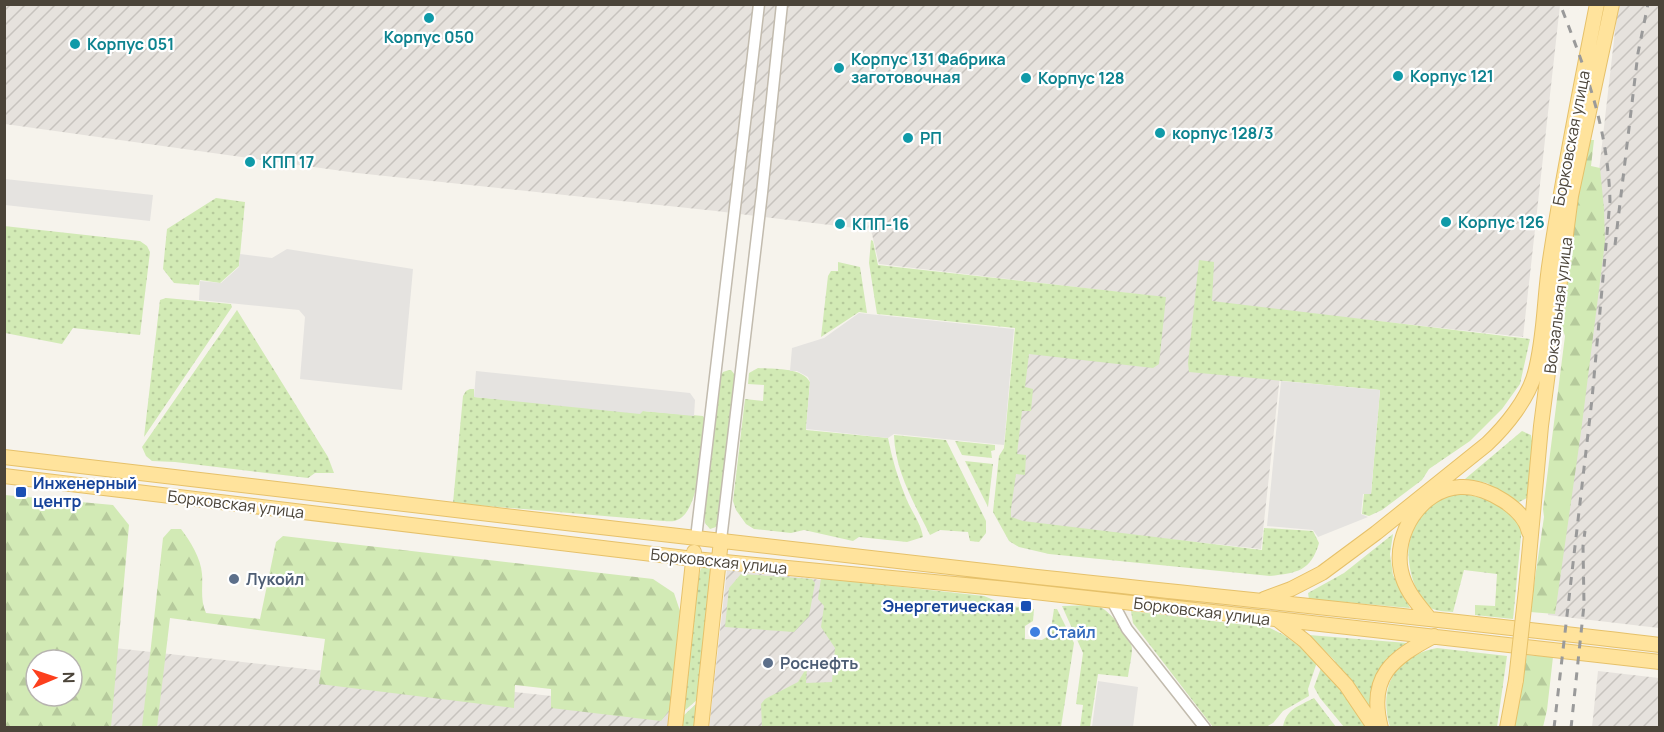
<svg xmlns="http://www.w3.org/2000/svg" width="1664" height="732" font-family="Manrope,sans-serif">
	<style>
		.industrial { fill: url(#industrial-furrows); fill-rule: evenodd }
		.grass { fill: url(#grass-dots) }
		.forest { fill: url(#forest-firs); fill-rule: evenodd }
		.parking { fill: #e5e3e0 }
		.lines { fill: none; stroke-linecap: round; stroke-linejoin: round }
		.minor-casing { stroke: #c2bbae; stroke-width: 13 }
		.major-casing { stroke: #e6c16a; stroke-width: 16 }
		.minor { stroke: #fff; stroke-width: 10 }
		.major { stroke: #ffe39c; stroke-width: 14 }
		.rail { stroke: #9a9a9a; stroke-width: 3; stroke-dasharray: 8 8; stroke-linecap: butt }
		.major-bridge-casing { stroke: #e6c16a; stroke-width: 16; stroke-linecap: butt }
		.major-bridge { stroke: #ffe39c; stroke-width: 14 }
		.culture-dot { fill: #0f9aa8; stroke: #fff; stroke-width: 2 }
		.transit-dot { fill: #1a4fb4; stroke: #fff; stroke-width: 2 }
		.service-dot { fill: #5c6f8a; stroke: #fff; stroke-width: 2 }
		.shop-dot { fill: #3f7fe0; stroke: #fff; stroke-width: 2 }
		.labels { text-anchor: middle; dominant-baseline: central; stroke-width: 4.5; stroke-linejoin: round; paint-order: stroke }
		.culture-label { font-size: 16px; font-weight: bold; fill: #0d838f; stroke: #fff; text-anchor: start }
		.street-label { font-size: 16px; fill: #4b4439; stroke: #fff }
		.transit-label { font-size: 16px; font-weight: bold; fill: #164399; stroke: #fff; text-anchor: start }
		.service-label { font-size: 16px; font-weight: bold; fill: #4e5e75; stroke: #fff; text-anchor: start }
		.shop-label { font-size: 16px; font-weight: bold; fill: #366cbe; stroke: #fff; text-anchor: start }
	</style>
	<defs>
		<pattern id="industrial-furrows" width="10" height="10" patternUnits="userSpaceOnUse" patternTransform="scale(1.5)"><rect width="10" height="10" fill="#e6e2dd"/><path d="M-1 1l2-2M0 10L10 0M9 11l2-2" fill="none" stroke="#c7c3be"/></pattern>
		<pattern id="grass-dots" width="8" height="8" patternUnits="userSpaceOnUse" patternTransform="scale(1.5)"><rect width="8" height="8" fill="#d2eab5"/><path d="M2 2h.1M6 6h.1" fill="none" stroke="#b6ca9c" stroke-width="1.8" stroke-linecap="round"/></pattern>
		<pattern id="forest-firs" width="22" height="20" patternUnits="userSpaceOnUse" patternTransform="scale(1.5)"><rect width="22" height="20" fill="#d2eab5"/><path d="M5 1l3.5 6h-7zM16 11l3.5 6h-7z" fill="#b6ca9c"/></pattern>
	</defs>
	<rect width="100%" height="100%" fill="#f6f3ec"/>
	<path class="industrial" d="M5,5H1560L1523,337L1212,303L1282,357L1261,549L1008,522L1031,334L1162,297L879,264L871,230L716,211L357,173L5,124Z
		M1618,5H1659V628L1548,615Z
		M727,569L977,598L958,727L709,728Z
		M5,636L670,709L668,728H5ZM36,660H72V696H36Z
		M1598,671L1659,678V727H1592Z"/>
	<path class="grass" d="M216,198L245,202L239,266L220,283L200,280L199,285L174,283L163,269L167,229Z
		M4,226L140,241L147,246L150,252L140,335L73,328L62,344L5,333Z
		M871,240L873,241L878,265L1166,297L1159,364L1153,368L1029,354L1025,387L1033,389L1031,411H1022L1017,454L1026,455L1025,475L1016,474L1011,509V517L1023,521L1262,550L1264,528L1313,531L1319,543C1311,571 1297,573 1270,576L1049,554L1019,547L1009,541L993,512L999,456L1004,448L1015,328L877,314L869,263Z
		M1199,260L1214,262L1212,301L1530,339L1520,384L1502,409L1470,441L1429,469L1422,480L1382,510L1369,516L1362,514L1364,494H1371L1380,390L1189,372L1188,363Z
		M838,262L860,267L867,313L859,312L821,337L828,276L831,271H838Z
		M166,298L231,304L232,307L144,437L160,300Z
		M237,310L328,457L334,473H315L308,478L175,462L152,461L146,456L142,447Z
		M758,368C773,369 802,367 810,382L806,430L888,438C892,459 898,479 906,498C911,511 921,523 923,537L907,542L859,537L853,541L804,530L791,533L754,529L746,524L736,510L733,501L745,399L763,401L764,385L748,384L749,373Z
		M729,370H731L736,376L719,521L716,527L710,529L705,523V513L720,377L723,372Z
		M470,389H474V397L703,416L705,420C702,443 701,511 677,520C674,522 667,521 663,521L453,503L463,396L466,391Z
		M1522,431L1531,435L1533,447L1527,498L1517,503L1487,483L1465,479Z
		M894,435L946,440L986,521V533L979,542L970,541L968,532L940,530L930,535C914,503 895,471 894,435Z
		M955,441L995,445V450L991,451L992,458L962,455Z
		M965,461L993,464L988,507Z
		M1465,494L1486,499L1507,508L1522,526L1513,619L1475,615V605L1495,606L1497,574L1464,570L1453,612C1444,611 1434,612 1427,605C1414,594 1406,561 1409,544C1413,527 1423,503 1442,496C1448,494 1458,494 1465,494Z
		M1393,534L1390,554L1393,575L1410,608L1309,599L1308,593L1344,573Z
		M704,563L711,566L713,575L698,699L682,713L696,588L700,571Z
		M741,574L812,579L815,583L809,616L794,632L725,627L729,588Z
		M821,578L984,596C1001,603 1016,608 1034,609L1033,621L1025,626V639L1042,640L1050,635L1054,609H1057L1074,643L1061,727H762L761,704L765,699L798,682L807,667L806,683L832,682L835,648L821,627L824,606L818,599Z
		M1096,605C1108,608 1131,636 1132,648C1132,657 1129,668 1128,677L1098,674L1090,727H1080L1083,705L1076,704L1083,653L1062,606Z
		M1131,611L1270,628L1284,635L1315,658L1317,662L1308,689L1309,696L1283,711L1273,723L1266,727H1213L1133,623Z
		M1309,635L1407,643L1372,706L1369,708L1334,660Z
		M1437,648L1507,656L1497,727H1390C1378,687 1395,656 1437,648Z
		M1321,668L1335,683L1367,727H1344L1320,698L1314,687Z
		M1314,698L1336,727H1283C1286,709 1299,706 1314,698Z
		M697,703L696,727L681,728L682,717Z"/>
	<path class="forest" d="M1584,140H1594L1591,166L1600,168L1604,209L1605,242L1581,432L1555,614L1530,612L1544,517L1543,509L1565,336L1559,319Z
		M5,495L113,505L129,525L111,727H5ZM36,660H72V696H36Z
		M171,529H181C190,541 201,558 202,574C203,587 200,600 206,613L260,619L276,542L283,536L653,579L674,593L680,611L670,709L661,721L551,708V689L515,685L514,708L319,684L325,639L170,618L157,727H142L163,538Z
		M1527,655L1553,657L1547,710L1543,727L1513,728Z"/>
	<path class="parking" d="M5,179L153,195L150,221L5,205Z
		M287,249L413,269L402,390L300,379L305,317L299,310L199,300L200,281L221,283L239,267L240,254L272,258Z
		M859,313L1014,329L1004,445L894,434L888,438L806,429L810,382L808,377L797,371H790L792,348L824,338Z
		M476,371L690,393L695,400L694,416L643,411L640,414L474,397Z
		M1281,381L1380,390L1371,494H1363L1361,514L1368,517L1318,537L1313,530L1267,526Z
		M1098,681L1138,687L1133,727H1092Z"/>
	<g class="lines">
		<defs>
			<path id="minor" d="M696,538L759,4
				M721,540L762,193L782,4
				M1112,601L1127,629L1205,728"/>
			<path id="major" d="M4,457C340,497 675,536 1011,574C1227,598 1443,619 1660,645
				M4,476L694,559L1007,589L1660,662
				M1526,589L1541,426L1571,196L1612,4
				M1264,599L1291,589L1322,573L1376,533L1487,444C1506,426 1528,399 1535,373C1545,337 1544,297 1550,260C1563,174 1580,90 1597,4
				M1429,618C1417,603 1405,590 1401,571C1393,534 1421,489 1460,487C1475,486 1492,493 1504,501C1516,509 1526,518 1529,532
				M1278,620L1305,641L1346,685L1375,728
				M675,728L694,552
				M701,728L721,540
				M1381,728C1367,676 1393,658 1434,636
				M1507,728L1516,680"/>
		</defs>
		<use href="#minor" class="minor-casing"/>
		<use href="#major" class="major-casing"/>
		<use href="#minor" class="minor"/>
		<use href="#major" class="major"/>
		<path class="rail" d="M1615,245L1638,53L1648,4
			M1554,728L1592,399L1610,201C1608,128 1586,71 1560,4
			M1571,728L1584,605L1583,546L1585,531"/>
		<defs>
			<path id="major-bridge" d="M1516,680L1526,589"/>
		</defs>
		<use href="#major-bridge" class="major-bridge-casing"/>
		<use href="#major-bridge" class="major-bridge"/>
	</g>
	<g class="culture-dot">
		<circle cx="429" cy="18" r="6"/>
		<circle cx="75" cy="44" r="6"/>
		<circle cx="839" cy="68" r="6"/>
		<circle cx="1398" cy="76" r="6"/>
		<circle cx="1026" cy="78" r="6"/>
		<circle cx="1160" cy="133" r="6"/>
		<circle cx="908" cy="138" r="6"/>
		<circle cx="250" cy="162" r="6"/>
		<circle cx="1446" cy="222" r="6"/>
		<circle cx="840" cy="224" r="6"/>
	</g>
	<g class="transit-dot">
		<rect x="15" y="486" width="12" height="12" rx="3"/>
		<rect x="1020" y="600" width="12" height="12" rx="3"/>
	</g>
	<g class="service-dot">
		<circle cx="234" cy="579" r="6"/>
		<circle cx="768" cy="663" r="6"/>
	</g>
	<circle class="shop-dot" cx="1035" cy="632" r="6"/>
	<g class="labels">
		<g class="culture-label">
			<text x="429" y="37" text-anchor="middle">Корпус 050</text>
			<text x="87" y="44">Корпус 051</text>
			<text x="851" y="59">Корпус 131 Фабрика<tspan x="851" dy="18">заготовочная</tspan></text>
			<text x="1410" y="76">Корпус 121</text>
			<text x="1038" y="78">Корпус 128</text>
			<text x="1172" y="133">корпус 128/3</text>
			<text x="920" y="138">РП</text>
			<text x="262" y="162">КПП 17</text>
			<text x="1458" y="222">Корпус 126</text>
			<text x="852" y="224">КПП-16</text>
		</g>
		<g class="street-label">
			<text transform="translate(1571 138) rotate(-79)">Борковская улица</text>
			<text transform="translate(1558 305) rotate(-83)">Вокзальная улица</text>
			<text transform="translate(236 504) rotate(7)">Борковская улица</text>
			<text transform="translate(719 561) rotate(6)">Борковская улица</text>
			<text transform="translate(1202 611) rotate(7)">Борковская улица</text>
		</g>
		<g class="transit-label">
			<text x="33" y="483">Инженерный<tspan x="33" dy="18">центр</tspan></text>
			<text x="1014" y="606" text-anchor="end">Энергетическая</text>
		</g>
		<g class="service-label">
			<text x="246" y="579">Лукойл</text>
			<text x="780" y="663">Роснефть</text>
		</g>
		<g class="shop-label">
			<text x="1047" y="632">Стайл</text>
		</g>
	</g>
	<rect width="1664" height="732" fill="none" stroke="#4b4439" stroke-width="12"/>
	<g transform="translate(54 678) rotate(88)"><circle r="28" fill="#ffffff" stroke="#b7b4b0" stroke-width="1.5"/>
	<path d="M0-4.5L10 22L0 15L-10 22Z" fill="#fc3f1d"/>
	<text y="-9" font-size="16" font-weight="bold" text-anchor="middle" fill="#4b4439">N</text>
	</g>
</svg>
